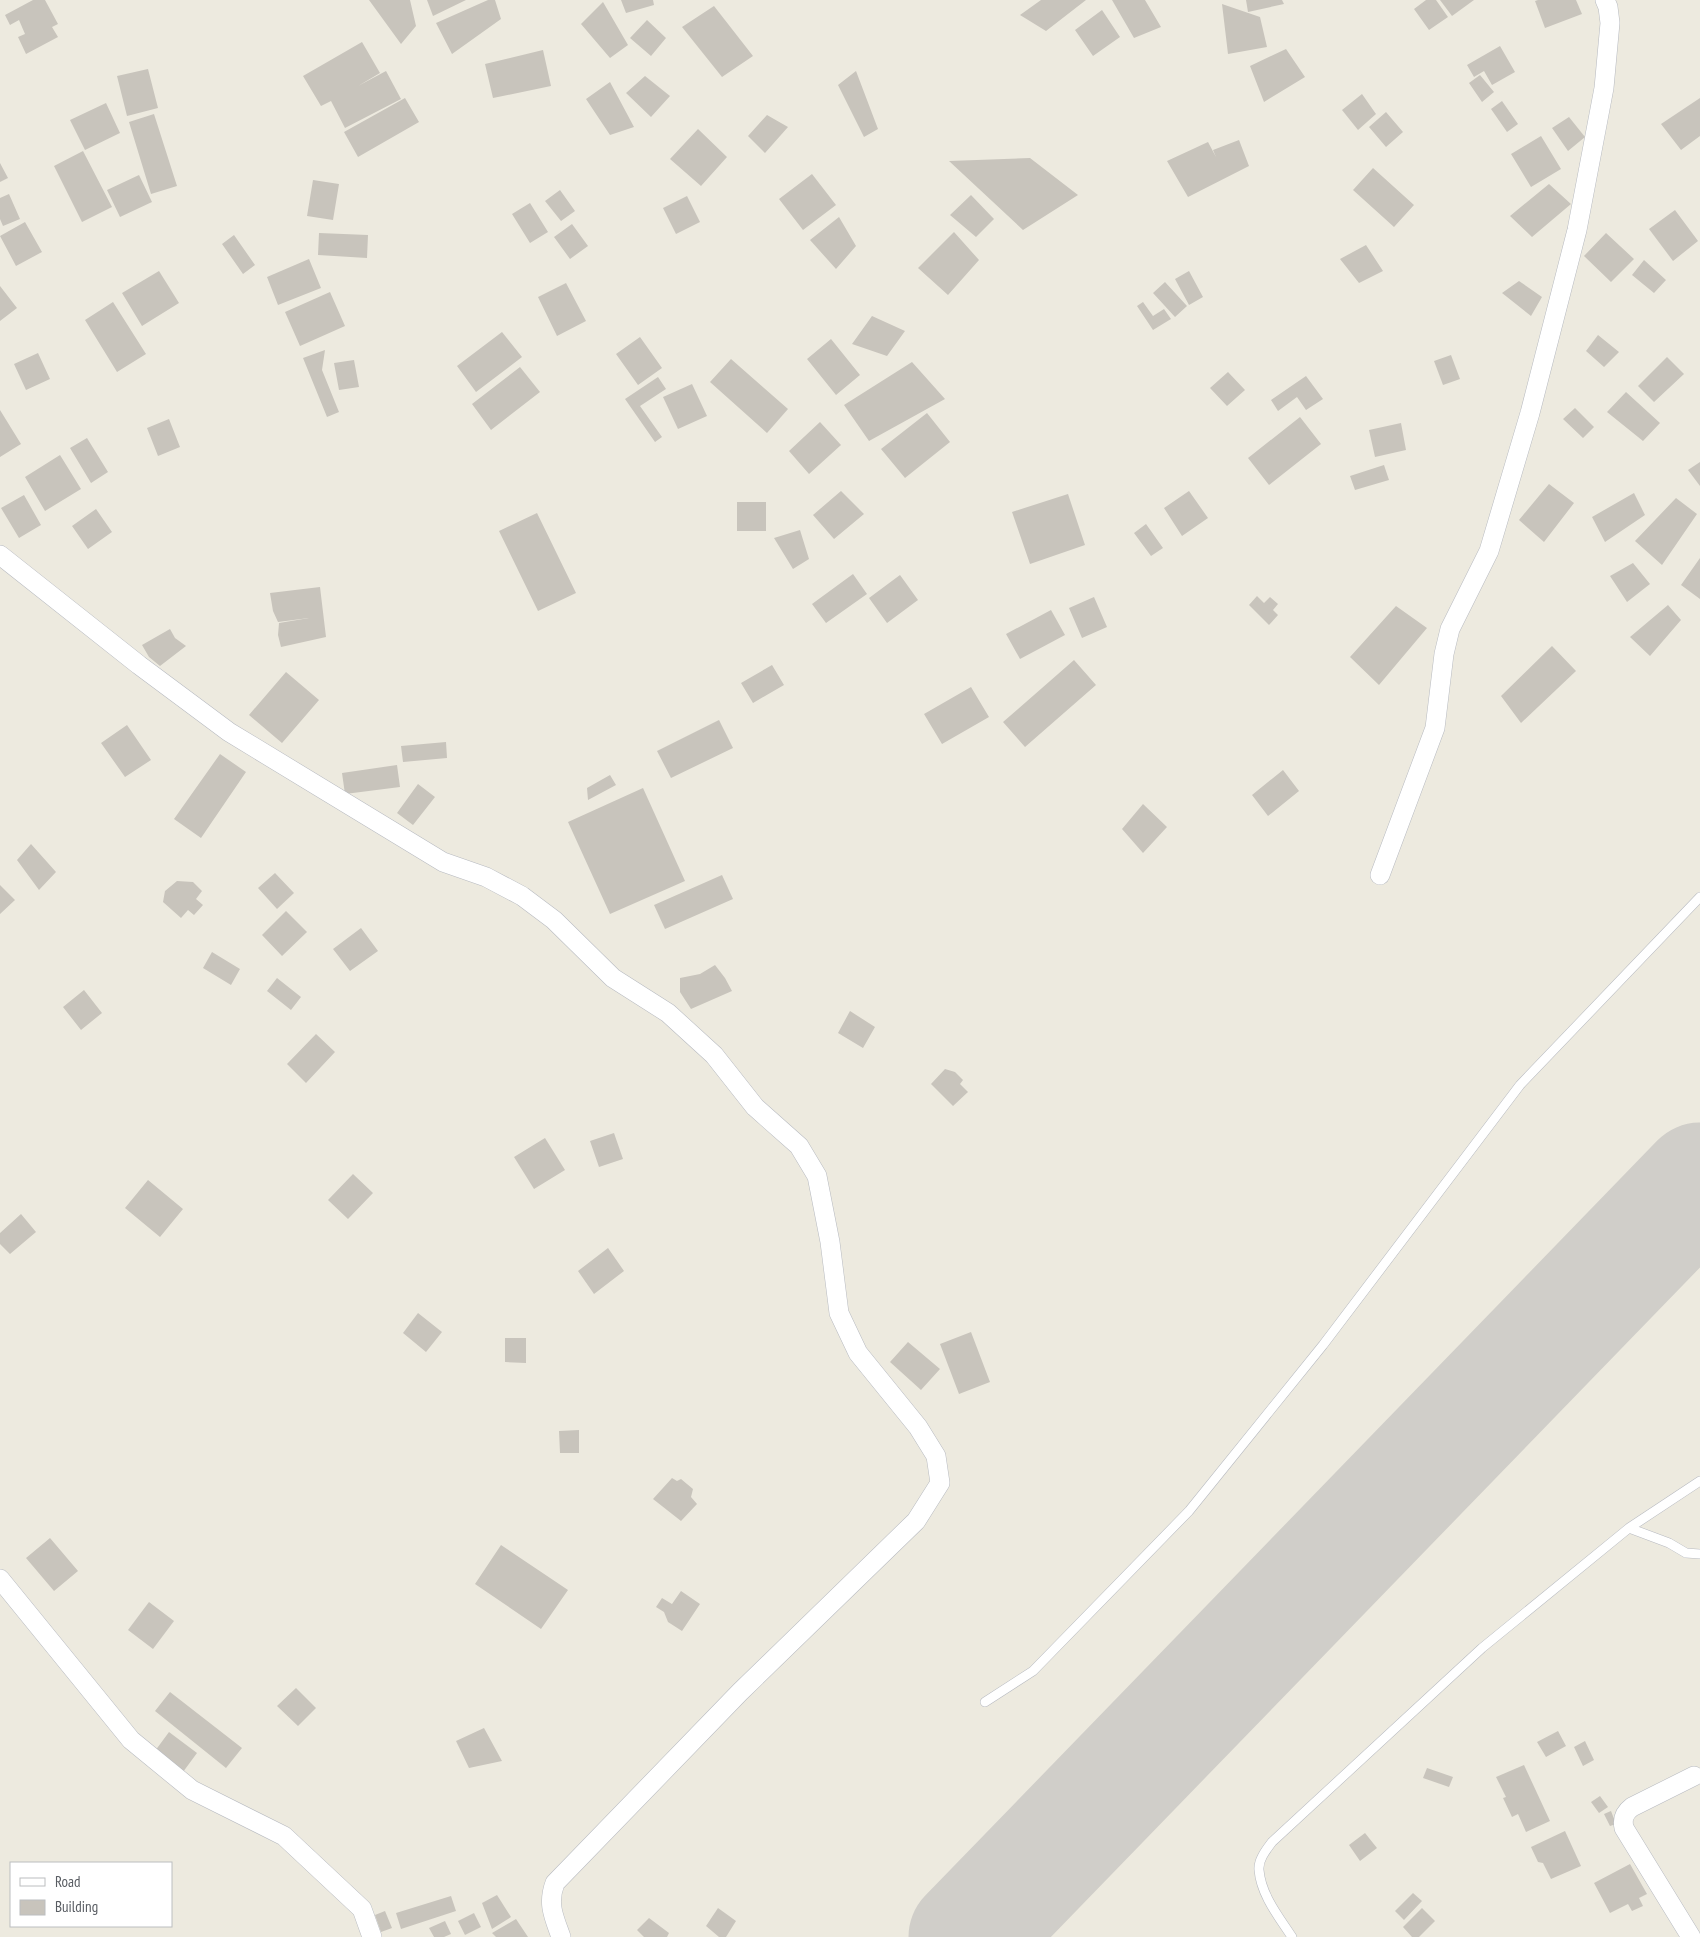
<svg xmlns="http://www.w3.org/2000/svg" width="1700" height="1937" font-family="'PT Sans Narrow',sans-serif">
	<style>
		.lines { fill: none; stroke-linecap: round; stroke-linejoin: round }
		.taxiway { stroke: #d0cec9; stroke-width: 48 }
		.runway { stroke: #d0cec9; stroke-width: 119 }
		.building { fill: #c8c4bc }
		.service-casing { stroke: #b7bac0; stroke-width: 10 }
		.minor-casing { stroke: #b7bac0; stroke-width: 20 }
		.service { stroke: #fff; stroke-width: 9 }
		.minor { stroke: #fff; stroke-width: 19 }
	</style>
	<rect width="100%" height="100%" fill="#edeadf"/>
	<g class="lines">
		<path class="taxiway" d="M1683,1200L1700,1217"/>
		<path class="runway" d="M968,1937L1700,1182"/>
	</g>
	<path class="building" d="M33,0H45L58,24L52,27L58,37L26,54L18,37L25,34L19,20L10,25L5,15Z
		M369,0H410L416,26L401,44Z
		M427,0H466L433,16Z
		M488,0H495L501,19L452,54L436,23Z
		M621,0H653L654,5L626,13Z
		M1041,0H1086L1046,31L1020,15Z
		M1112,0H1145L1161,27L1134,38Z
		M1246,0H1282L1284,4L1248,12Z
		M1426,0H1436L1448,17L1429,30L1414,9Z
		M1440,0H1474L1452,16Z
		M1538,0H1576L1582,14L1545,28L1535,1Z
		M603,2L628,45L610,58L581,24Z
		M1222,4L1260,17L1267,47L1228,54Z
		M714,6L753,56L722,77L682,27Z
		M1102,10L1120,37L1093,56L1075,30Z
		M647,20L666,38L651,56L630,38Z
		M362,42L380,73L358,86L386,71L401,99L345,128L331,101L321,106L303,76Z
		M1500,46L1515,72L1492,85L1484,71L1474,77L1467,65Z
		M1286,49L1305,77L1264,102L1250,66Z
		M543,50L551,86L493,98L485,64Z
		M148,69L158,108L127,116L117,76Z
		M856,71L878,129L864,137L838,85Z
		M1480,75L1494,92L1482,102L1469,83Z
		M645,76L670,96L651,117L626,93Z
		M610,82L634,127L610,135L586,99Z
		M1362,94L1376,114L1358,130L1342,110Z
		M405,98L419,122L358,157L344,132Z
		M1700,98V136L1681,150L1661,124Z
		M1502,101L1518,124L1507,132L1491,109Z
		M106,103L120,133L85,150L70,120Z
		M1386,112L1403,132L1386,147L1369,127Z
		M154,114L177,186L151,194L129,122Z
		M767,115L788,127L765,153L748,136Z
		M1569,117L1585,137L1568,151L1552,128Z
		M698,129L727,157L701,186L670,159Z
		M1541,136L1561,169L1531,187L1511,154Z
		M1239,140L1249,166L1188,197L1167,161L1208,142L1216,157L1213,150Z
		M83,151L112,207L82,222L54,166Z
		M1030,158L1078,195L1023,230L949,161Z
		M0,163L8,178L0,182Z
		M1373,168L1414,205L1394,227L1353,190Z
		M812,174L836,205L803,230L779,199Z
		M139,175L152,202L120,217L107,190Z
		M313,180L339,184L333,220L307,216Z
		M1549,184L1571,204L1532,237L1510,216Z
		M560,190L575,211L561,221L545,201Z
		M9,194L20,219L3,226L0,219V198Z
		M971,195L994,219L976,237L950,215Z
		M687,196L700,222L676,234L663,208Z
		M530,203L548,232L530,243L512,214Z
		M1675,210L1698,241L1673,261L1649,229Z
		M839,217L856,246L836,269L810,240Z
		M25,222L42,252L16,266L0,236Z
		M572,224L588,246L570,259L554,237Z
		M954,232L979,260L948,295L918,268Z
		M319,233L368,235L367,258L318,255Z
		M1606,233L1634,259L1611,282L1584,256Z
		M234,235L255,265L243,274L222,244Z
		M1366,245L1383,271L1359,283L1340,259Z
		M309,259L321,288L278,305L267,277Z
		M1644,260L1666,280L1654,293L1632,275Z
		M159,271L179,303L142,326L122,293Z
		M1189,271L1203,297L1189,305L1175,279Z
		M1519,281L1542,297L1531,316L1502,293Z
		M1165,282L1187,306L1175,317L1153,293Z
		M566,283L586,321L557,336L538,297Z
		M0,286L17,308L0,321Z
		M330,292L345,326L300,346L285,312Z
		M113,302L146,354L117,372L85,320Z
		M1143,302L1153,316L1164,309L1171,319L1153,330L1137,306Z
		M872,316L905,331L887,356L852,344Z
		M502,332L522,357L476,392L457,366Z
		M1598,335L1619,352L1604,367L1586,351Z
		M640,337L662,368L638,385L616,354Z
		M831,339L860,375L836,395L807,359Z
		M325,350L322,370L339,412L327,417L303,358Z
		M38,353L50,379L26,390L14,364Z
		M1451,355L1460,379L1443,385L1434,361Z
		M1667,357L1684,374L1654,402L1638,386Z
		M731,359L788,409L767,433L710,382Z
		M354,360L359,387L339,390L334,363Z
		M912,362L945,399L869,441L844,405Z
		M520,367L540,392L491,430L472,404Z
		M1228,372L1245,390L1227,406L1210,388Z
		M1306,376L1323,399L1306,410L1297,397L1278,411L1271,400Z
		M658,377L666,389L640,406L662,437L655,442L625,399Z
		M692,384L707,416L678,429L663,397Z
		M1626,392L1660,423L1643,441L1607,412Z
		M1575,408L1594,427L1583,438L1563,419Z
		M0,410L21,444L0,457Z
		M927,413L950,442L905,478L881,449Z
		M1300,417L1321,444L1269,485L1248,458Z
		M169,419L180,447L158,456L147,428Z
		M820,422L841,445L809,474L789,451Z
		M1401,423L1406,450L1375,457L1369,430Z
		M87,438L108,472L91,483L70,448Z
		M60,455L81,489L45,511L25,477Z
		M1700,462V486L1688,470Z
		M1384,465L1389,480L1355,490L1350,476Z
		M1549,484L1574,503L1544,542L1519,520Z
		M841,491L864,514L834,539L813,515Z
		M1189,491L1208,518L1182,536L1164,508Z
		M1634,493L1645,515L1605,542L1592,517Z
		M1068,494L1085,545L1030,564L1012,512Z
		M24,495L41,525L19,538L1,508Z
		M1676,498L1697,514L1662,565L1635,541Z
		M737,502H766V531H737Z
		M96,509L112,532L88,549L72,526Z
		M537,513L576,593L538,611L499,531Z
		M1146,524L1163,548L1151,556L1134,533Z
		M800,530L809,559L793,569L774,538Z
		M1700,558V599L1681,585Z
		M1633,563L1650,584L1627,602L1610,576Z
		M853,574L867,594L826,623L812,604Z
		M900,575L918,600L887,623L869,598Z
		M320,587L326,637L281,647L278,635L279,623L309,618L278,622L273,611L270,593Z
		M1257,596L1264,603L1270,597L1278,604L1273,610L1278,615L1269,625L1249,605Z
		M1094,597L1107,627L1082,638L1069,608Z
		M1668,605L1681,620L1650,656L1630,637Z
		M1396,606L1427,628L1379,685L1350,657Z
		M1051,610L1065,635L1020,659L1006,634Z
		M170,629L175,638L186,646L160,666L149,657L142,645Z
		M1552,646L1576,671L1521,723L1501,696Z
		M1074,660L1096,685L1025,747L1003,722Z
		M772,665L784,685L753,703L741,683Z
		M286,672L319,700L282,743L249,715Z
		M971,687L989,717L942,744L924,714Z
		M719,720L733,748L671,778L657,751Z
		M127,725L151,760L125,777L101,743Z
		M446,742L447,758L403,762L401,746Z
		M220,754L246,772L201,838L174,819Z
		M397,765L400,787L345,794L342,773Z
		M1283,770L1299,791L1268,816L1252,795Z
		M610,775L616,785L588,800L587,788Z
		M418,784L435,797L413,825L397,813Z
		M643,788L685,881L610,914L568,822Z
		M1143,804L1167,827L1143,853L1122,829Z
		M31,844L56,872L39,890L17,860Z
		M275,873L294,893L277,909L258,888Z
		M722,875L733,899L665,929L654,905Z
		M177,881L193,882L202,891L196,899L203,905L194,915L188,910L181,918L163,902L165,891Z
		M0,885L15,900L0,914Z
		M286,911L307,932L282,956L262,935Z
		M361,928L378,951L350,971L333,949Z
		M212,952L240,969L231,985L203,968Z
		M715,965L725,978L732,991L691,1009L680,992V978L700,974Z
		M277,978L301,997L291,1010L267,991Z
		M84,990L102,1013L81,1030L63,1007Z
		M850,1011L875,1027L863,1048L838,1033Z
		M316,1034L335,1052L306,1083L287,1064Z
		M945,1069L955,1072L963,1080L960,1084L968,1092L953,1106L931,1084Z
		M614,1133L623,1159L599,1167L590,1141Z
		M545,1138L565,1170L534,1189L514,1157Z
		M353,1174L373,1193L348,1219L328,1200Z
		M148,1180L183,1209L160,1237L125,1208Z
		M21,1214L36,1232L10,1254L0,1244V1233Z
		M608,1248L624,1271L594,1294L578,1271Z
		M418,1313L442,1332L426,1352L403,1333Z
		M971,1332L990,1382L959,1394L940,1344Z
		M505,1338H526V1363L505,1362Z
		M908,1342L940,1369L921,1390L890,1362Z
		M579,1430V1453H560L559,1431Z
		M672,1478L677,1481L681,1479L693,1489L691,1497L697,1504L681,1521L653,1499Z
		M50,1538L78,1571L54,1591L26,1558Z
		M501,1545L568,1590L541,1629L475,1584Z
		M681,1591L700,1604L682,1631L668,1622L664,1612L656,1607L662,1598L672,1604Z
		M149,1602L174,1621L153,1649L128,1630Z
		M296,1688L316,1708L298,1726L277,1706Z
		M170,1692L242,1748L226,1768L155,1711Z
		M484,1728L502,1761L469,1768L456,1741Z
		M1558,1731L1566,1746L1546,1757L1537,1742Z
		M169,1732L197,1753L183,1772L155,1751Z
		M1585,1741L1594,1760L1583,1766L1574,1747Z
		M1524,1765L1550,1821L1526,1832L1518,1814L1512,1817L1503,1798L1506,1797L1496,1777Z
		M1427,1768L1453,1777L1449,1787L1423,1778Z
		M1600,1796L1608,1807L1599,1813L1591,1802Z
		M1611,1811L1616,1824L1610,1826L1604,1814Z
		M1565,1831L1581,1866L1551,1879L1543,1863L1538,1862L1531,1847Z
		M1365,1833L1377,1848L1360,1861L1349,1845Z
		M1630,1864L1647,1894L1639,1898L1643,1906L1632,1911L1628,1904L1610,1913L1594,1883Z
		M1413,1893L1422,1901L1404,1920L1395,1911Z
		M497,1895L511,1917L492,1929L482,1903Z
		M451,1896L456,1911L401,1929L396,1913Z
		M718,1908L736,1921L726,1937H719L706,1926Z
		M1422,1908L1435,1921L1419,1937H1412L1403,1927Z
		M385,1911L392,1928L381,1932L375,1915Z
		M474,1913L481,1927L465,1935L458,1921Z
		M649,1918L669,1933L667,1937H644L637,1930Z
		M516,1919L528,1937H496L492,1933Z
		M445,1921L451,1934L444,1937H434L429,1928Z"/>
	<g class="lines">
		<defs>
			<path id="service" d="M1629,1528L1669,1543L1686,1553L1700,1554
				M985,1702L1033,1671L1189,1511L1323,1345L1520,1085L1700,897
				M1292,1937C1279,1917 1261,1895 1259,1870C1258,1860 1266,1850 1272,1842L1482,1648L1629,1528L1700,1481"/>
			<path id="minor" d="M0,555L139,665L229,732L443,862L486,877L522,896L554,920L613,978L668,1013L714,1055L755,1107L799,1146L817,1176L830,1242L839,1313L858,1353L918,1427L936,1456L940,1483L916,1521L740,1692L555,1883C547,1904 554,1917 561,1937
				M1380,875L1435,728L1444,654L1450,629L1489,551L1530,413L1577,230L1604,88L1610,23L1608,7L1605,0
				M0,1579L131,1740L192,1790L284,1836L362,1909L372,1937
				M1691,1937L1624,1828C1622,1819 1624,1813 1632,1807L1694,1776"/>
		</defs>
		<use href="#service" class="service-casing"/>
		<use href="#minor" class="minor-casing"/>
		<use href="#service" class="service"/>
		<use href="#minor" class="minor"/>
	</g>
	<rect x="10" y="1862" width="162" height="65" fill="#ffffff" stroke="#bcbec0"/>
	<rect x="20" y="1878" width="25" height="8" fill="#ffffff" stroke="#bcbec0"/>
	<text x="55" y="1887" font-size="15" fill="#585c62">Road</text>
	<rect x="20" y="1900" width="25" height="15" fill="#c8c4bc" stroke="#bcbec0"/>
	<text x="55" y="1912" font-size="15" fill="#585c62">Building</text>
</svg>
